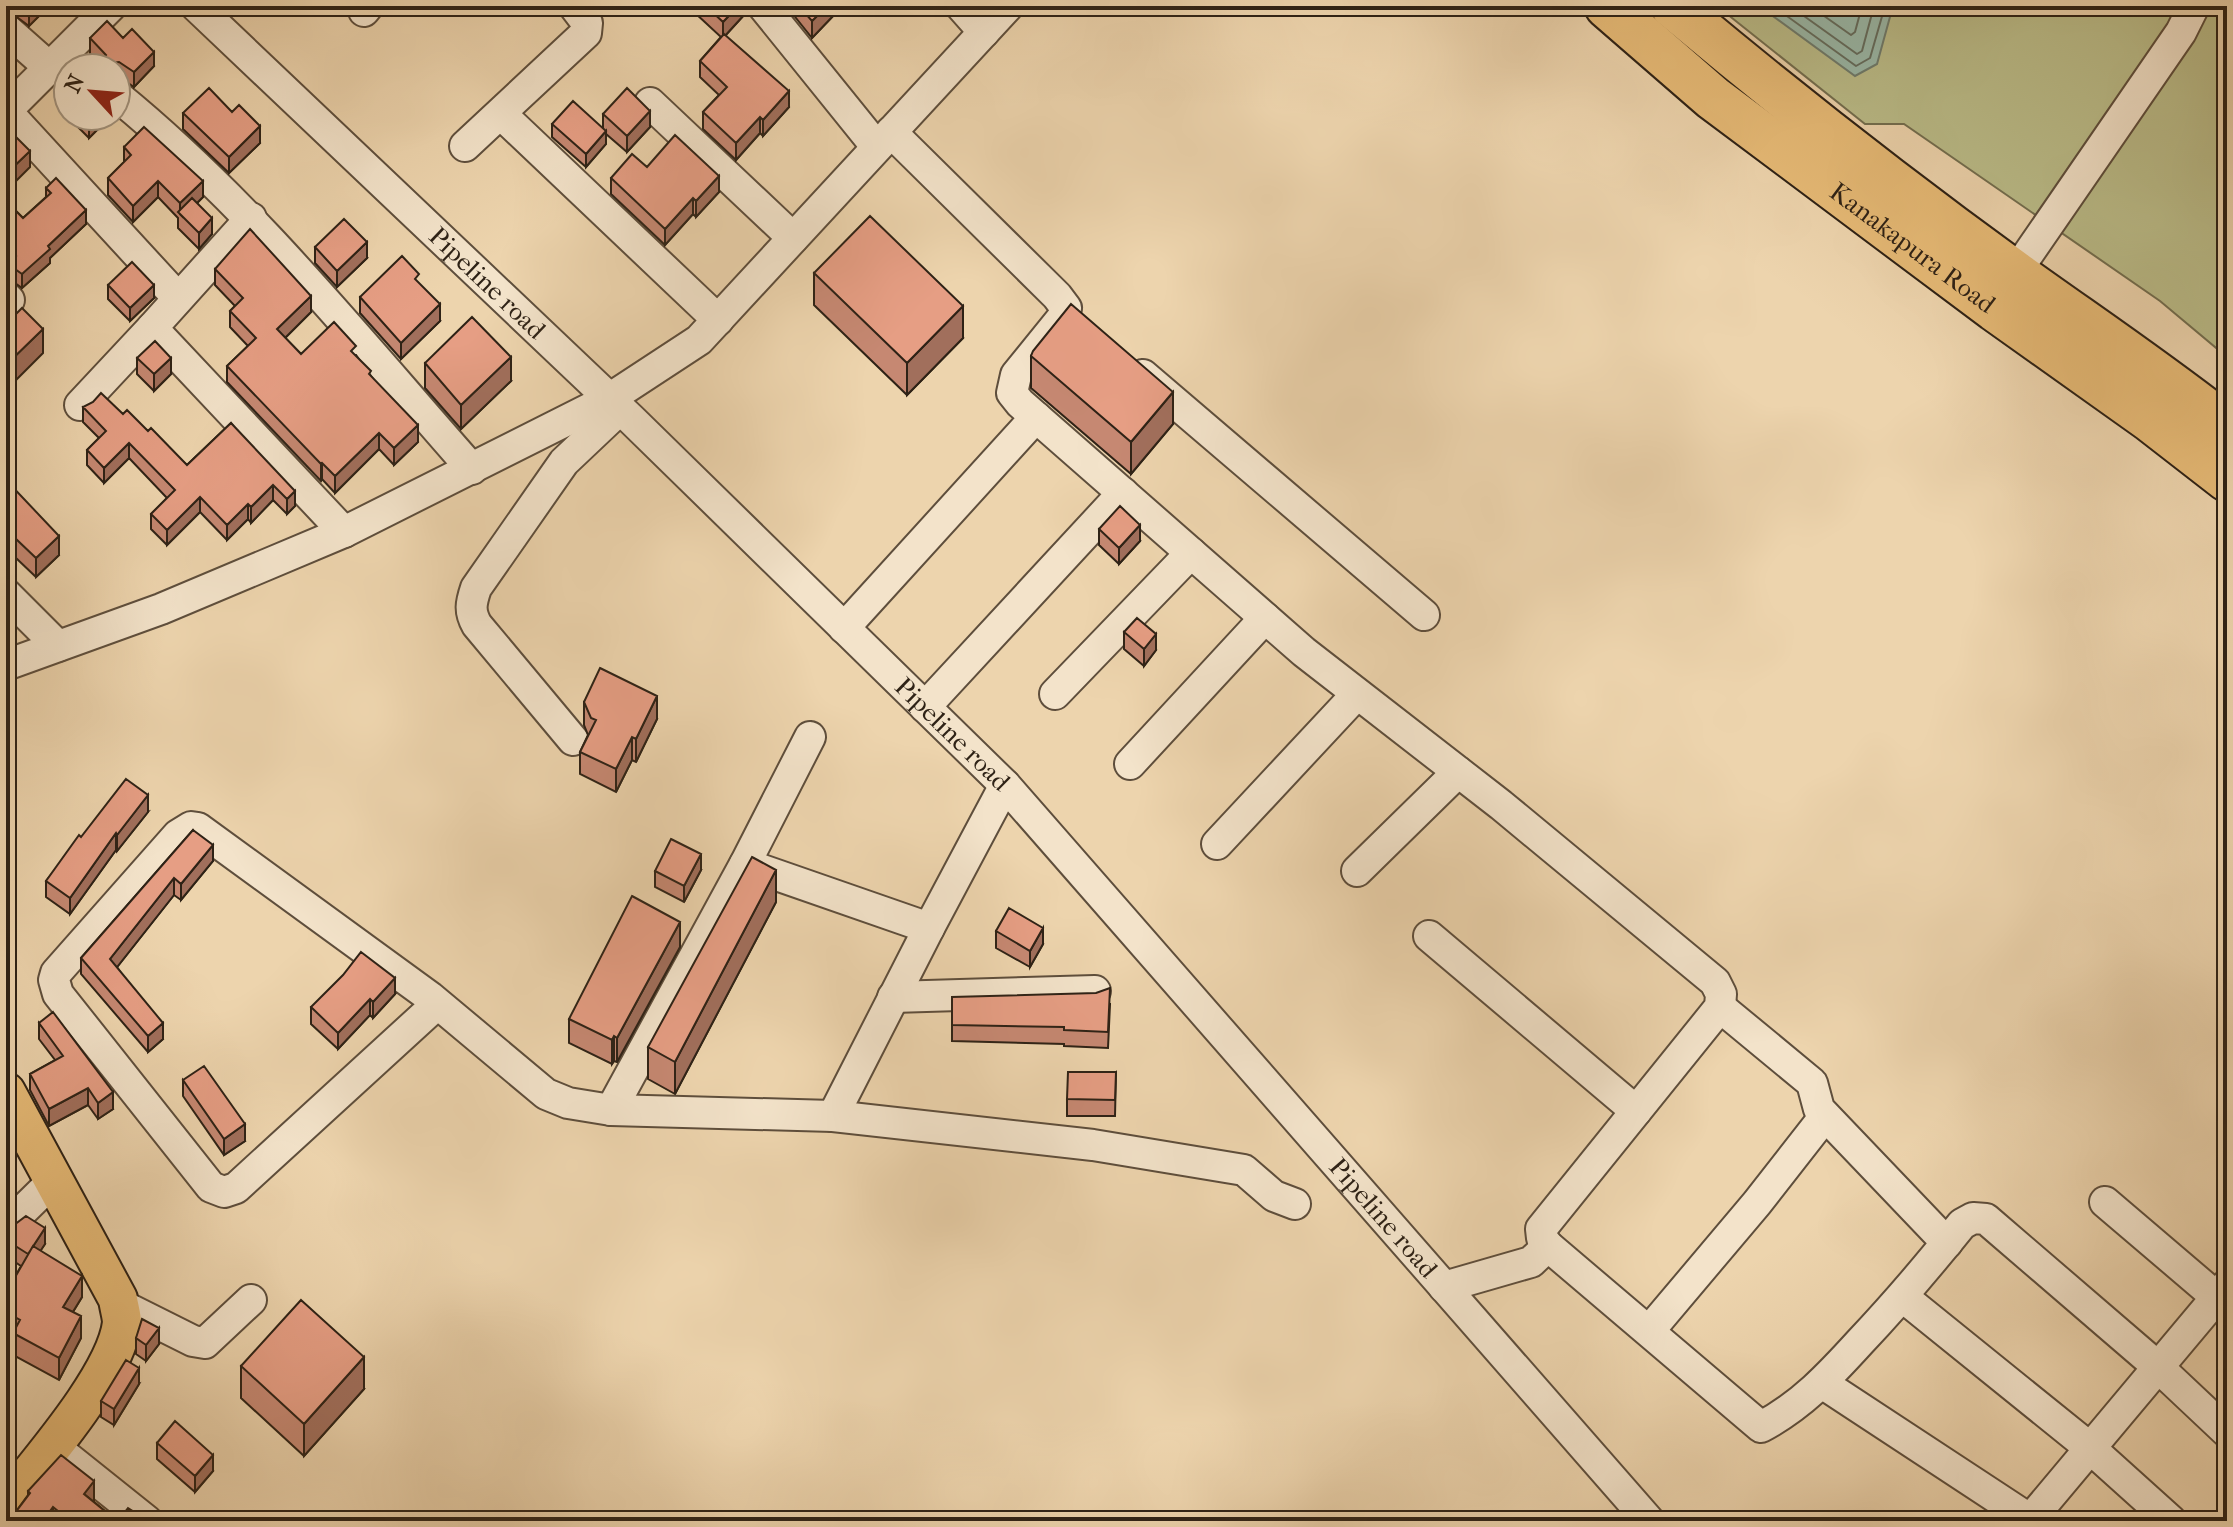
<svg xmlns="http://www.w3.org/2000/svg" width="2233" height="1527" font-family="'IM FELL French Canon',serif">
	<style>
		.green { fill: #babc89; stroke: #746f50; stroke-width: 2 }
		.water { fill: #99b8a8; stroke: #6e7c6e; stroke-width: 2 }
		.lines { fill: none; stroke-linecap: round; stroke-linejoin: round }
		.shore { stroke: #646d5f; stroke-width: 2 }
		.minor-casing { stroke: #5e4e3c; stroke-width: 34 }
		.major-casing { stroke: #2e2216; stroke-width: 42 }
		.highway-casing { stroke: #2e2216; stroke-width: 48 }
		.minor { stroke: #f3e3ca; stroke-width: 30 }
		.major { stroke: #e6ba76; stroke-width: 38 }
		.highway { stroke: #e6ba76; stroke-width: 44 }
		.wall { fill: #c68872; stroke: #2e2216; stroke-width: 2 }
		.shaded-wall { fill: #a16f5c; stroke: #2e2216; stroke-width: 2 }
		.building { fill: #e69e84; stroke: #2e2216; stroke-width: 2 }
		.labels { text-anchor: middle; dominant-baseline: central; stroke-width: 8; stroke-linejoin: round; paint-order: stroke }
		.street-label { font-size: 26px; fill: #2e2216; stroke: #f3e3ca }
	</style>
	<rect width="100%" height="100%" fill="#edd4ad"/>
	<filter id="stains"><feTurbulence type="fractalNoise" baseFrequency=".0025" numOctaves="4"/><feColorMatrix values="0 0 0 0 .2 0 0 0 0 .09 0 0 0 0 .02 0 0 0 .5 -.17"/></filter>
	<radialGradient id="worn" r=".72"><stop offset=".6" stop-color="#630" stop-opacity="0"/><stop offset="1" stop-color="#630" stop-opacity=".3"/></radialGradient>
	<path class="green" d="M1717,6H2227V357L2160,301L1904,124H1865Z"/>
	<path class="water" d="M1759,6H1893L1877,64L1855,76Z"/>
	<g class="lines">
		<path class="shore" d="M1773,6L1856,66L1870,58L1885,6
			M1790,6L1857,54L1862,51L1874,6
			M1810,6L1851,35L1855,32L1862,6"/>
		<defs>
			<g id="minor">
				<path d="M111,6L6,111L178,298"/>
				<path id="s1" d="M196,6L631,419L1005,785L1649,1521"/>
				<path d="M763,6L876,146"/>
				<path d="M961,6L984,32"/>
				<path d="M364,11L368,6"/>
				<path d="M6,29L50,68"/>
				<path d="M116,95C250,204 358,340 472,469"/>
				<path d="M650,103L793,238"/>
				<path d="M501,114L718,320"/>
				<path d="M891,132L1057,296L1066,308L1063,317L1016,375L1012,393L1020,403L1304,652L1501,805L1715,982L1721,994L1720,1007L1541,1229L1542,1238L1548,1246L1761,1427C1801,1406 1830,1375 1860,1342C1896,1304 1929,1265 1962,1224L1973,1218L1986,1219L2158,1367L2227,1432"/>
				<path d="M465,146L586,33L587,23L574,6"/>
				<path d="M251,218L152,328L344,532"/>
				<path d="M2015,273L2181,32L2194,6"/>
				<path d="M6,297L9,300"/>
				<path d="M1143,375L1424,615"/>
				<path d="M80,405L152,328"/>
				<path d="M6,594L58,646"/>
				<path d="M844,628L1036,417"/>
				<path d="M6,665L161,609L344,532L609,399L699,340L1008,6"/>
				<path d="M1055,694L1191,553"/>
				<path d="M925,707L1123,493"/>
				<path d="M573,740L477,625C469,611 471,603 476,588L564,462L620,409"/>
				<path d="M1130,764L1265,618"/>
				<path d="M1217,844L1357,694"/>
				<path d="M745,864L929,928"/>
				<path d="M1357,871L1458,772"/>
				<path d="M1429,936L1636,1111"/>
				<path d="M893,997L1095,991"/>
				<path d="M436,1005L236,1188L224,1192L211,1187L58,994L54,980L56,973L178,835L191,827L198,828L430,997L546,1094L568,1103L611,1110L833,1116L1093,1145L1244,1170L1274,1196L1295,1204"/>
				<path d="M1720,1007L1812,1083L1819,1109L1947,1243"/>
				<path d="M611,1110L745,864L810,737"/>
				<path d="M833,1116L929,928L1005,785"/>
				<path d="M2105,1202L2227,1306"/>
				<path d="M6,1227L55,1179"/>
				<path d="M1444,1287L1531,1262L1548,1246"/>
				<path d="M1903,1297L2090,1448L2171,1521"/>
				<path d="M119,1304L193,1341L205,1343L251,1300"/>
				<path d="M1649,1331L1757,1203L1825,1116"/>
				<path d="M1822,1383L2032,1521"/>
				<path d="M52,1445L147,1521"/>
				<path d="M2030,1520L2227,1285"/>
			</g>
			<path id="major" d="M6,1092L118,1299C119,1307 122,1316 122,1323C116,1375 39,1462 6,1504"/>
			<g id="highway">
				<path id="s2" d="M1607,6L1713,98L1995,309L2151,420L2227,479"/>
				<path d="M1673,6C1784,99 1899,189 2016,274C2087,325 2159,373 2227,427"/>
			</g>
		</defs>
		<use href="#minor" class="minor-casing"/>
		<use href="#major" class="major-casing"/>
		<use href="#highway" class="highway-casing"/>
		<use href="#minor" class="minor"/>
		<use href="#major" class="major"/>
		<use href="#highway" class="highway"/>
	</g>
	<path class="wall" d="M6,6H49L29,26L10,12H6Z
		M694,6H744V15L725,36L789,107L763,136L760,133L736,160L703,129V112L719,95L700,77V61L721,37L694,12Z
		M792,6H833V16L812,38L792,13Z
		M90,38H123L154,66L134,87L119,77H116V68H93L99,62L90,53Z
		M68,93V116H111L89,138L63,112V98Z
		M232,112L260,143L229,173L183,129V113Z
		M603,114L650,127L627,152L606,134V144L586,167L552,137V124L603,128Z
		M124,147L203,197L197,203L212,234L199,249L178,228V218L158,197L133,222L108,195V178L124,162Z
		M647,167L719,192L696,217L693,214L665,245L611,194V178Z
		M46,188L86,224L50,258V263L22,288L8,278V264L9,263L6,260V201L23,218L46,197Z
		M315,247L367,258L337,287L315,263Z
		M215,269L311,312L285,338L301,354L356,355L418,442L394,465L379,449L335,493L322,479L321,481L227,382V366L248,346L230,327V311L235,306L215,285Z
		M814,273L963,338L907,395L814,305Z
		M108,285L154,298L130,321L108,299Z
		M360,297L440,321L401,359L360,313Z
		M1031,356L1173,424L1131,474L1031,388Z
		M137,358L171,374L154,391L137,374Z
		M425,363L511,381L461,429L425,388Z
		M83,407L123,414L148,431L187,465L231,423L295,506L287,514L273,500L251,523L248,519L227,540L200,512L167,545L151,529V514L167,498L129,458L104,483L87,465V450L99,438L83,422Z
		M6,480L59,555L36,577L16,558Z
		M1099,529L1140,541L1119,564L1099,545Z
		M1124,632L1156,650L1144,666L1124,649Z
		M584,702L657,719L636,762L632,760L616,792L580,774V752L588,735L584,725Z
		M148,812L117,851L116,850L70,914L46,897V881L81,837Z
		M193,830L213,861L181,900L174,895L117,967L163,1039L148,1052L81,974V958Z
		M701,870L684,902L655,887V871Z
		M776,902L675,1094L648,1079V1047Z
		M996,931L1043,944L1030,967L996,948Z
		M680,947L617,1062L614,1061L612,1064L569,1043V1019Z
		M395,994L373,1018L370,1015L338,1049L311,1024V1007Z
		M952,997L1110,1004L1108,1048L1064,1046V1044L952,1041Z
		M39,1023L113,1109L98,1119L88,1105L49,1126L30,1090V1074L55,1060L39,1039Z
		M1116,1072L1115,1116H1067V1099Z
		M183,1080L245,1141L224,1155L183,1096Z
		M6,1228L45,1244L40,1251L82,1297L73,1312L81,1338L59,1380L13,1355V1337L6,1333V1284L10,1286L21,1266L6,1256Z
		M136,1338L159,1344L146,1361L136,1354Z
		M241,1366L364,1389L304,1456L241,1398Z
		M139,1384L114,1425L101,1417V1401Z
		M157,1443L213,1471L195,1492L157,1459Z
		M28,1491L94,1502L117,1521H9L28,1495Z"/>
	<path class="shaded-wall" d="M30,6H49L29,26V7Z
		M738,6H744V15L723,38V22Z
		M827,6H833V16L812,38V21Z
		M154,52V66L134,87V72Z
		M789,91V107L763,136V120Z
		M650,111V127L627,152V136Z
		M97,116H111L89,138V124Z
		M760,117V133L736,160V143Z
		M260,126V143L229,173V157Z
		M606,131V144L586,167V154Z
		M30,151V167L6,191V174Z
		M719,176V192L696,217V201Z
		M158,181V197L133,222V206Z
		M203,181V197L183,217L180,214V203Z
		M693,198V214L665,245V229Z
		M86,210V224L50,258V263L22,288V274L48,246Z
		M212,218V234L199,249V233Z
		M367,242V258L337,287V271Z
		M154,285V298L130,321V308Z
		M311,296V312L277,346V329Z
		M440,304V321L401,359V343Z
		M963,306V338L907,395V363Z
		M43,329V353L6,390V365Z
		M511,357V381L461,429V405Z
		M171,358V374L154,391V374Z
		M1173,392V424L1131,474V442Z
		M418,425V442L394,465V448Z
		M379,433V449L335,493V476Z
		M129,443V458L104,483V468Z
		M322,463V479L321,481V464Z
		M273,485V500L251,523V507Z
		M295,491V506L287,514V499Z
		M200,497V512L167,545V530Z
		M248,504V519L227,540V525Z
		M1140,525V541L1119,564V548Z
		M59,536V555L36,577V558Z
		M16,539V558L6,567V549Z
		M8,602V621L6,623V604Z
		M1156,634V650L1144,666V649Z
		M657,696V719L636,762V739Z
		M632,737V760L616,792V769Z
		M148,795V812L117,851V835Z
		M116,833V850L70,914V898Z
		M213,845V861L181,900V884Z
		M701,854V870L684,902V886Z
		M776,870V902L675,1094V1062Z
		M174,878V895L110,976V959Z
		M680,922V947L617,1062V1038Z
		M1043,928V944L1030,967V951Z
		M395,978V994L373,1018V1002Z
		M370,999V1015L338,1049V1033Z
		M163,1023V1039L148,1052V1036Z
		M614,1036V1061L612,1064V1040Z
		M88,1088V1105L49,1126V1109Z
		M113,1092V1109L98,1119V1103Z
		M245,1124V1141L224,1155V1139Z
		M45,1228V1244L28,1270V1254Z
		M82,1276V1297L63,1328V1307Z
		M81,1316V1338L59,1380V1358Z
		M159,1328V1344L146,1361V1345Z
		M364,1357V1389L304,1456V1424Z
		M139,1368V1384L114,1425V1409Z
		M11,1382V1398L6,1406V1390Z
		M213,1455V1471L195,1492V1476Z
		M94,1481V1502L84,1494Z
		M53,1507V1521H43Z"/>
	<path class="building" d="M706,6H738L723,22Z
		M799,6H827L812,21Z
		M107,21L123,38L132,29L154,52L134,72L119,62L111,63L103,68H93L106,55L90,38Z
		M724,34L789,91L763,120L760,117L736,143L703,112L727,87L700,61Z
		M209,88L232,112L239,105L260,126L229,157L183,113Z
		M627,88L650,111L627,136L603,114Z
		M68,93V102L63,98Z
		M573,101L606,131L586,154L552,124Z
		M81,116H97L89,124Z
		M6,127L30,151L6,174Z
		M144,127L203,181L180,203L158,181L133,206L108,178L131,155L124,147Z
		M675,135L719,176L696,201L693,198L665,229L611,178L632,154L647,167Z
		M56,178L86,210L48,246L50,249L22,274L8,264L16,256L6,246V201L23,218L51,193L46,188Z
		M192,198L212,218L199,233L178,212Z
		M870,216L963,306L907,363L814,273Z
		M344,219L367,242L337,271L315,247Z
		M250,229L311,296L277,329L301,354L334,322L356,346L351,351L371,371L369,374L418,425L394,448L379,433L335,476L322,463L321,464L227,366L256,338L230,311L243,298L215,269Z
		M402,256L419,274L415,279L440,304L401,343L360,297Z
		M132,262L154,285L130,308L108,285Z
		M1071,304L1173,392L1131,442L1031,356L1033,351Z
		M22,308L43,329L6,365V324Z
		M472,317L511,357L461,405L425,363Z
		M155,341L171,358L154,374L137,358Z
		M101,393L123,414L127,410L148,431L151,428L187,465L231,423L295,491L287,499L273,485L251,507L248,504L227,525L200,497L167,530L151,514L175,490L129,443L104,468L87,450L106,431L83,407L93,402Z
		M6,480L59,536L36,558L16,539L6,549Z
		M1120,506L1140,525L1119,548L1099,529Z
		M1137,618L1156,634L1144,649L1124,632Z
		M600,668L657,696L636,739L632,737L616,769L580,752L596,720L591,718L584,702Z
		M126,779L148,795L117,835L116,833L70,898L46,881L79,835L81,837Z
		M193,830L213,845L181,884L174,878L110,959L163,1023L148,1036L81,958Z
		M671,839L701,854L684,886L655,871Z
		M752,857L776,870L675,1062L648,1047Z
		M632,896L680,922L617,1038L614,1036L612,1040L569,1019Z
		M1009,908L1043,928L1030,951L996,931Z
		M361,952L395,978L373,1002L370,999L338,1033L311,1007L343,975Z
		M1110,988L1108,1032L1064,1030V1027L952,1025V997L1096,993Z
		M53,1012L113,1092L98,1103L88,1088L49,1109L30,1074L63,1056L39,1023Z
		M204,1066L245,1124L224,1139L183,1080Z
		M1068,1072H1116L1115,1100L1067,1099Z
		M26,1216L45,1228L28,1254L6,1240V1228H10Z
		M33,1246L82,1276L63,1307L81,1316L59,1358L13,1333L20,1320L6,1312V1284L10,1286Z
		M301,1300L364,1357L304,1424L241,1366Z
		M142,1319L159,1328L146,1345L136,1338Z
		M126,1360L139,1368L114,1409L101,1401Z
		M6,1379L11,1382L6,1390Z
		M175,1421L213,1455L195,1476L157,1443Z
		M61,1455L94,1481L84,1494L117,1521H70L53,1507L43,1521H9L30,1493L28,1491Z
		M128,1508L144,1518H152L157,1521H118Z"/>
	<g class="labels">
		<g class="street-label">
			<text stroke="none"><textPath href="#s2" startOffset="390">Kanakapura Road</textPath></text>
			<text stroke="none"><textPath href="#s1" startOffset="402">Pipeline road</textPath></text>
			<text stroke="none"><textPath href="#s1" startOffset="1050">Pipeline road</textPath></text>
			<text stroke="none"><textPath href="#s1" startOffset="1698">Pipeline road</textPath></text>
		</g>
	</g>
	<rect width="2233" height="1527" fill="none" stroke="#edd4ad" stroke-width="32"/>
	<rect x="8" y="8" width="2217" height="1511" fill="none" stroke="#2e2216" stroke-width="4"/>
	<rect x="16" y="16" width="2201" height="1495" fill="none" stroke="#2e2216" stroke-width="2"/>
	<g transform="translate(92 92) rotate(296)"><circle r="38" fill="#f3e3ca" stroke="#a49682" stroke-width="2"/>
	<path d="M0-6L14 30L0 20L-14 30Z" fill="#8f2418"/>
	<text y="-12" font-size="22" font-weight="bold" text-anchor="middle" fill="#2e2216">N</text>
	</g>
	<rect width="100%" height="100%" filter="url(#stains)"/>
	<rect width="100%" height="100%" fill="url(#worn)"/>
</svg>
